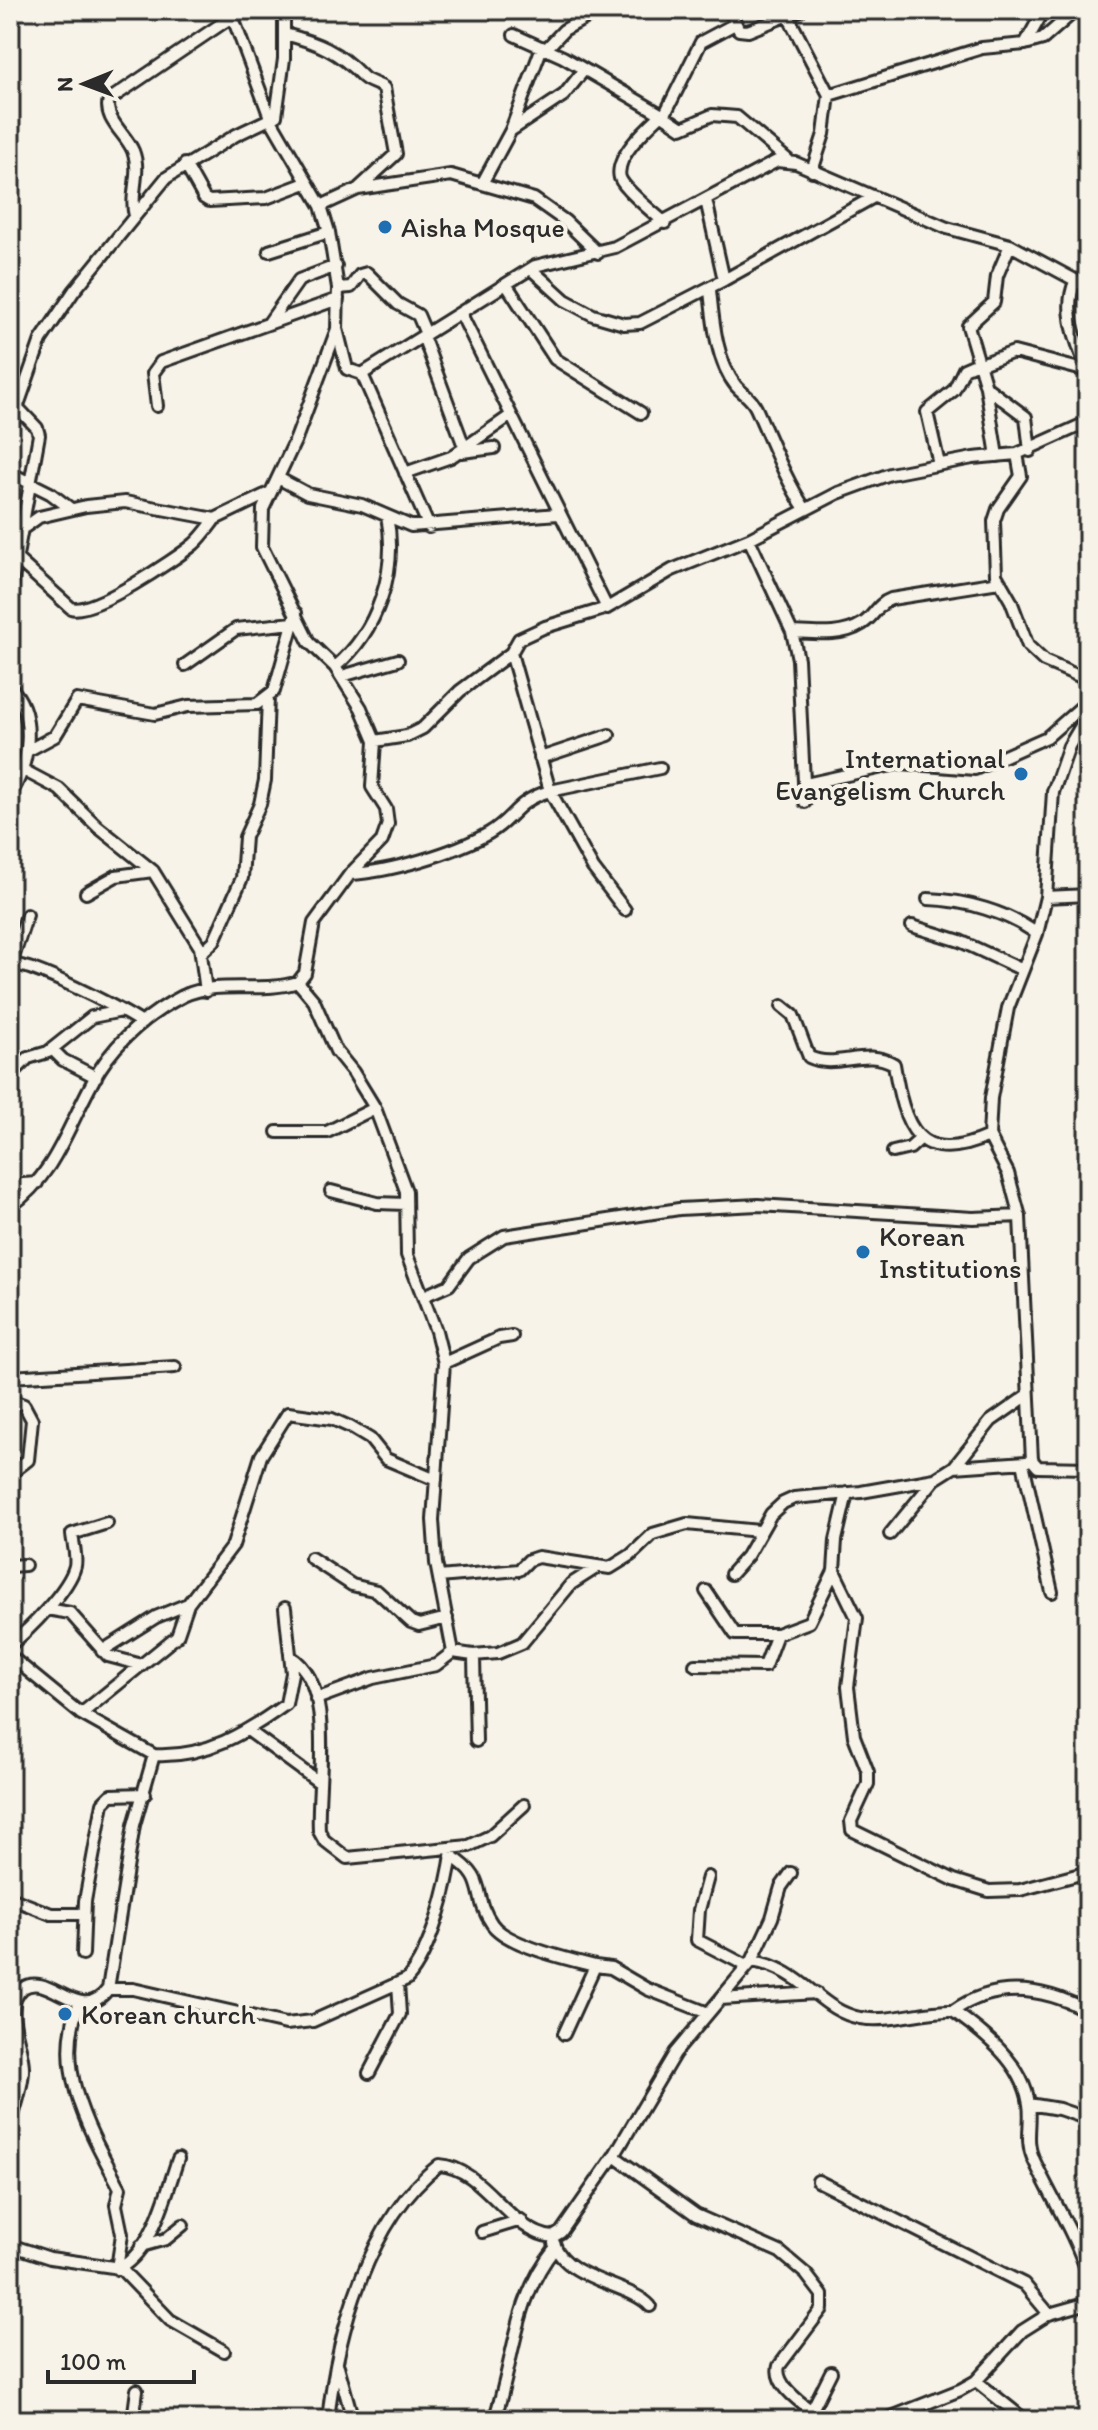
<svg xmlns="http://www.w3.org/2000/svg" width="1098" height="2430" font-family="Itim,sans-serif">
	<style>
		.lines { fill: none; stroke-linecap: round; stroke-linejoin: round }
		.minor-casing { stroke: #2b2b2b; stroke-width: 16 }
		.minor { stroke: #f7f3e8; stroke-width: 10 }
		.poi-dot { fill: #1f6fb2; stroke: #f7f3e8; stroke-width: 3 }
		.labels { text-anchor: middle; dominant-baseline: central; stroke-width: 8; stroke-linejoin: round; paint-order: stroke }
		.poi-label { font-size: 28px; fill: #2b2b2b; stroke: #f7f3e8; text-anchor: start }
	</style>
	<rect width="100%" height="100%" fill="#f7f3e8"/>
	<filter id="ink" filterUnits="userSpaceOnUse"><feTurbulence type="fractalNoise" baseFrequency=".0125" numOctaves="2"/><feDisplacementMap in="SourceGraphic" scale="16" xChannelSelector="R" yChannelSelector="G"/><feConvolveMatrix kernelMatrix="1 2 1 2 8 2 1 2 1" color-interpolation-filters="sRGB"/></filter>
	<g filter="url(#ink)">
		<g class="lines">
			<defs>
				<path id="minor" d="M729,10L739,30L748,31L801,10
					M788,16L829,95L824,134L812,171
					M10,34L12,10
					M285,34C318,43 338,51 362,76C367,82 377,83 384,88L396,154L359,188
					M514,35L563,57L664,116L701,42L733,25
					M1025,44L1043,39L1076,10
					M546,49L564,30L600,10
					M829,95L982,48L1025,44L1044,10
					M661,115C648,127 614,157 620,178C624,189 655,214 665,223
					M664,116L682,128L712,115L737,117L788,160
					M513,129L564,95L584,70
					M185,164L204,198L209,201L266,198L306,183
					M483,182L511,130L542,47
					M321,206L358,189L451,175L534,199L565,221L598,253
					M135,216C129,194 142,173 133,151C127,135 103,119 109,100L233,16
					M269,251L329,232
					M531,269L565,300L593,315L624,324L640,323L724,280L706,200
					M724,280L872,198
					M1075,282C1062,312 1078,344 1088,373
					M506,284L555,359L641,413
					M338,288L351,287L360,275L367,273L398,304L418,315L426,334
					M710,290C713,320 716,361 736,386C743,394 751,397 756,408C772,443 784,477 805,509
					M461,314L607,608
					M268,324L299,280L336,266
					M337,329L347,369L362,374L535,266L615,247L777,161L796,163L947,228L1010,245L1088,287
					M423,336L465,449
					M981,364L1014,352L1087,371
					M362,374L429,527
					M986,387L1026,417L1030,451
					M157,406L153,373L161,362L338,299
					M10,428L41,340L74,291L166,178L236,135L276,116L284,59V10
					M462,452L494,448
					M1017,454L1021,476L998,509L994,521L996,575L1011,601L1028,646L1044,661L1088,680
					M997,456L986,387L968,326L994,302L997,276L1010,245
					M939,464L927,412L954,390L964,369L980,362
					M10,473L50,493L71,509
					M405,473L451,457L510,416
					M278,478L308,494L362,505L411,526L558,514
					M25,527L39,517L86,506L125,502L215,519L269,493
					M749,539L792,632L798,659L805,802
					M18,560L71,608C91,616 176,559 194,544C202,537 208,528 215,519
					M10,594L39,435L37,428L18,408
					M792,632C814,633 842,637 862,624C874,617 877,604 891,599L999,582
					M185,665L236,629L293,623
					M335,667C378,631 398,570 387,516
					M342,676L398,660
					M10,687C38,714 29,767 10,795
					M1088,714L1069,746L1053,792L1046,897L1037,934L1008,1008L991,1098L989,1136L1008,1173L1020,1217L1032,1460L1038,1467L1088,1468
					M375,741L407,736L423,728L460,691L511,653L519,639L545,627L607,608L672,570L749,539L838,493L890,474L973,458L1017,454L1088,422
					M27,751L55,736L77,700L155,714L188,706L257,704L274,691L296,613
					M540,758L609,735
					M25,771L59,789L98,827L153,871L200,947L206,991
					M806,784L901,763L975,769L1047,737L1088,701
					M350,874C390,872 454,853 489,833C515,818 515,801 550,791L511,653
					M86,893L116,876L153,871
					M1046,897L1088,895
					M928,899C964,900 1008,912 1037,934
					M625,910L593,868L550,791L660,768
					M912,926L960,941L1023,970
					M201,953L214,941L242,878L245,837L260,804L265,780L268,697
					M11,964L27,915
					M10,965C28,960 122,1010 142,1023
					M298,982L314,1001L336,1051L353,1072L375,1108L406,1191L407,1255L436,1331L444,1363L433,1520L436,1563L453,1652L436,1665L373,1678L316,1699
					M782,1006L793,1015L809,1057C837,1070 865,1047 894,1064C904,1126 917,1168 989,1136
					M52,1049L63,1060L96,1077
					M10,1076L28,1058L48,1052L92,1017L122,1011
					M277,1132H327L375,1108
					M893,1152L910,1148L920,1139
					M10,1185L37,1183
					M331,1191L377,1203L406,1204
					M10,1207C59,1172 70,1118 100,1069C119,1039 151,1012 183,996C220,979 261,994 298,982L305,973L314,923L350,874L382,841L388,824L386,809L372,787L375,741L361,708L335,667L309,642L262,547L263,509L296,439L337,329L338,288L329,232L321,206L271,120L230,10
					M424,1296L449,1285L469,1258L504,1236L679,1209L758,1205L973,1218L1020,1216
					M444,1363L499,1338L512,1336
					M10,1377L175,1367
					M10,1400L24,1405L32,1420L28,1460L10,1474
					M1023,1463L1052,1592
					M954,1467L1026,1462
					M847,1493L836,1540L834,1571L857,1618L848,1687L854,1736L868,1772V1784L851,1821L852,1830L954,1880L989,1891L1020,1890L1088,1872
					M890,1534L935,1479
					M311,1558L352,1585L377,1591L411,1622L419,1625L447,1618
					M10,1566L25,1565
					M731,1574L747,1556L771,1514L783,1503L794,1498L861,1492L935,1479L954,1467L991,1421L1028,1395
					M439,1577L519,1570L529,1560L538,1557L610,1568L631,1555L653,1534L687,1524L759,1531
					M706,1591L735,1634H777L809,1622L834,1571
					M47,1609L70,1613L108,1656L142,1665
					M10,1645C29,1630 69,1590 75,1566C77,1556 73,1544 72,1534L107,1523
					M102,1651L156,1617L188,1604
					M453,1652L473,1655L474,1658L476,1741
					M473,1655L498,1653L522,1643L571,1584L596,1568
					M10,1656L81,1714L154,1755L134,1825L108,1989C80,2027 49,1970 23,1988C0,2008 25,2047 23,2071C22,2089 15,2108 10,2125
					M291,1657C337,1686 316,1784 319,1831L324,1840L347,1858L469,1846L490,1836L524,1805
					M695,1665L765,1666L777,1634
					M81,1714L177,1636L188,1604L233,1545L261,1456L288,1413L332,1419L350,1427L370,1439L386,1459L436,1480
					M249,1731L320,1783
					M154,1755C205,1758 246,1733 286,1704L292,1673L285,1608
					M451,1856C490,1880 471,1894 492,1924C506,1945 570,1960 595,1966
					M708,1877L699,1910L697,1940L747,1966
					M10,1898L51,1914H83
					M83,1954L85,1901L103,1803L111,1795L145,1794
					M752,1961C804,1969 818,2010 860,2018C891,2023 922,2010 953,2011C984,2033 1023,2063 1029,2104C1032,2123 1025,2140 1033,2158C1051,2198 1075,2233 1088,2275
					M108,1989H133L286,2024L313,2021L407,1979C432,1951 448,1884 453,1848
					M720,1999L816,1993
					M80,2002C52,2068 89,2130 120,2188L116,2205L122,2234L117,2269
					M953,2011C996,1981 1043,1987 1088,2011
					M564,2034L595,1966L611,1968L647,1989L708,2013
					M369,2073L400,2014L398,1983
					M1029,2104L1059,2109L1088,2119
					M614,2156L675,2053L752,1961L772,1918L781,1887L791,1873
					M818,2181L1024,2284L1049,2314
					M482,2232L521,2220
					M554,2243C565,2280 631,2284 650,2306
					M10,2245L50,2258L120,2268C153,2249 166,2194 178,2159
					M141,2246L166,2239L183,2225
					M120,2268L170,2320L224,2351
					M338,2366L353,2420
					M976,2381L1025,2420
					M812,2410L831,2372
					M133,2420L137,2390
					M328,2420C337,2334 368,2220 439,2165C485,2168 508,2232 553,2237L561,2232L614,2156L696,2215L780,2252L806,2274L822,2295V2309L779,2366C773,2387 808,2407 823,2420
					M494,2420C515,2360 513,2300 555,2248
					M884,2420L960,2390L976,2381L1022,2331L1049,2314L1088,2303"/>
			</defs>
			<use href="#minor" class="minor-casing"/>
			<use href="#minor" class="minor"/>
		</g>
	</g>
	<g class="poi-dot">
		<circle cx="385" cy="227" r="8"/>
		<circle cx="1021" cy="774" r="8"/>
		<circle cx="863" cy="1252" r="8"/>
		<circle cx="65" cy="2014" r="8"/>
	</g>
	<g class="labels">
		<g class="poi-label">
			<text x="401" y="227">Aisha Mosque</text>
			<text x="1005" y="758" text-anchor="end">International<tspan x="1005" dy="32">Evangelism Church</tspan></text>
			<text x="879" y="1236">Korean<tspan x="879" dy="32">Institutions</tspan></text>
			<text x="81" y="2014">Korean church</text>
		</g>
	</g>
	<rect width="1098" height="2430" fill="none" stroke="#f7f3e8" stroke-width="40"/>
	<rect x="20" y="20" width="1058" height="2390" fill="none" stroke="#2b2b2b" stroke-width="3" filter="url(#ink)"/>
	<g transform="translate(84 84) rotate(269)" stroke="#f7f3e8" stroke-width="6" paint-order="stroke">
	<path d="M0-6L14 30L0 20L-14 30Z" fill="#2b2b2b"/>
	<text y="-12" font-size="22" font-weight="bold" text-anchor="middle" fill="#2b2b2b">N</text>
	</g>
	<path d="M48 2370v12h146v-12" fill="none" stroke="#2b2b2b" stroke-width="4"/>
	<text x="60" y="2370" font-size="24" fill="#2b2b2b" stroke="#f7f3e8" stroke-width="6" paint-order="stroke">100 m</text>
</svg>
